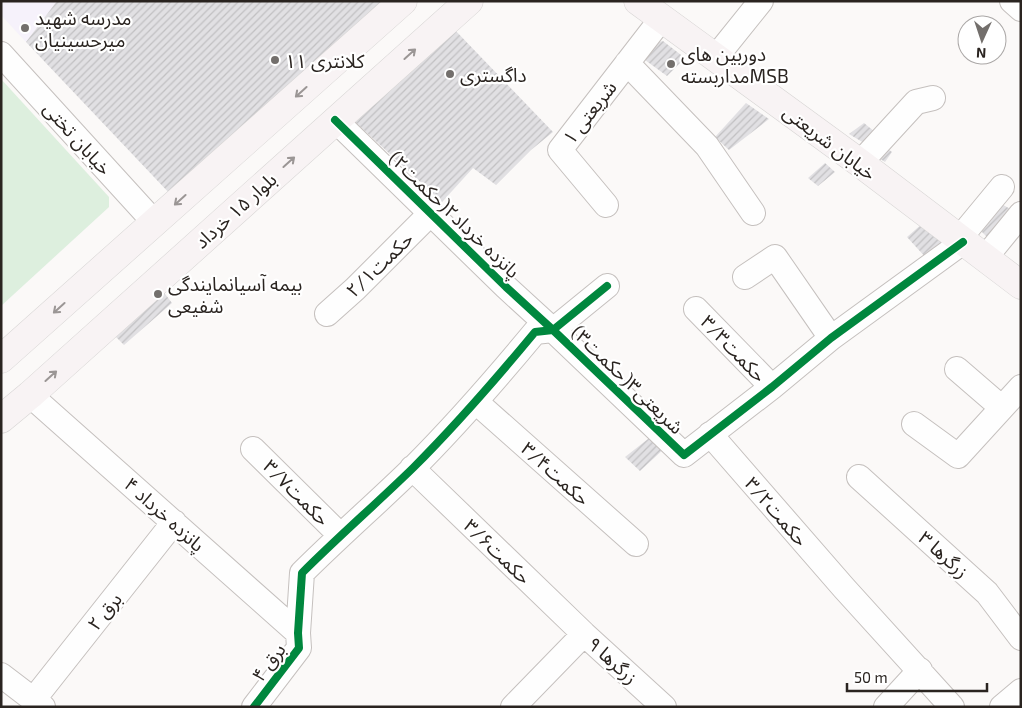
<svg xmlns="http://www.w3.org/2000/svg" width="1022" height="708" font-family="'Exo 2','Noto Sans Arabic',sans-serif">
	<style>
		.education { fill: #f6f2fb }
		.grass { fill: #ddefde }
		.building { fill: url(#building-hatch) }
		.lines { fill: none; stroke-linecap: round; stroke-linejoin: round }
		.minor-casing { stroke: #c5c0be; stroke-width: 26 }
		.major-casing { stroke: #d7d5d4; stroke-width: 29 }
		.minor { stroke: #fefefe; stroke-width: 24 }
		.major { stroke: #f8f3f4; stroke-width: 28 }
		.cycleway-casing { stroke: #fff; stroke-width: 11 }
		.cycleway { stroke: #00873e; stroke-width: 8 }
		.oneway { stroke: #9b9695 }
		.poi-dot { fill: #736f6c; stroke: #fff; stroke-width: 2 }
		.labels { text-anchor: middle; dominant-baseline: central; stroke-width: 4.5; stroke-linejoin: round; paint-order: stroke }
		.poi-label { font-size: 19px; fill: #2a2420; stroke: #fff; text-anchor: start }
		.street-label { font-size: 19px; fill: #2a2420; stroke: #fff }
	</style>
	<defs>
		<pattern id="building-hatch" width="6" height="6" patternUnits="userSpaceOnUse" patternTransform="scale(1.25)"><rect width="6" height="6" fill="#e1e0e3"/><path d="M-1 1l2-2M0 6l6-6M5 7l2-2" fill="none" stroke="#c1c0c2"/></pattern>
	</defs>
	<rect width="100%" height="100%" fill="#fbf9f8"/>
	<path class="education" d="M1,1H57L26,42L1,15Z"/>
	<path class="grass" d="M1,79L109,197V207L1,306Z"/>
	<path class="building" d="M57,1H386L172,196L26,42Z
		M453,28L553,132L531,150L496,185L473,168L442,202L353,120Z
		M663,41L685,58L667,76L645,60L659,42Z
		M746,103L769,119L729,150L715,137Z
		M864,123L875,132L864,143L849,134Z
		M884,146L892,152L885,162L874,155Z
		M825,163L835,172L818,186L808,178Z
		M996,201L1014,211L990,240L976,226Z
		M923,223L949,242L927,259L907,237Z
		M159,286L172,303L124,345L107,328Z
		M653,435L667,446L640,471L625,457Z"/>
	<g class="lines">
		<defs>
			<path id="minor" d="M1012,1L1021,9
				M1,54L155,223
				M716,57L761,1
				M627,63L707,146L753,213
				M335,120L506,287L553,330L607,286
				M860,163L916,102L933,98
				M606,205L560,150L662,18
				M959,239L1002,187
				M985,258L1021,214
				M745,277L775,257L831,338
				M696,309L772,387
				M327,314L355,289L430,214
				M957,369L1001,407
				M30,395L298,633
				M476,402L636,544
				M914,424L958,456L1021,387
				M710,434L844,588L952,707
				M253,449L340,535
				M412,468L584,634L664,707
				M859,477L987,593L1021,638
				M1,675L43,707
				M34,699L174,522
				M254,707L299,648L298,633L302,573C338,537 376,504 413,468C456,425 496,379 535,332L553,330L684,455L772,387L831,338L963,242
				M513,707L584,634
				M886,707L920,670
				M1002,707L1021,691"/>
			<path id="major" d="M638,1L860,163L1021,285
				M1,359L403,1
				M1,419L30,395L469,1"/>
		</defs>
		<use href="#minor" class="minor-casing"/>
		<use href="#major" class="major-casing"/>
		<use href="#minor" class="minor"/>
		<use href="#major" class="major"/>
		<defs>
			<path id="cycleway" d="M335,120L506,287L553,330L607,286
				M254,707L299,648L298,633L302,573C338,537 376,504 413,468C456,425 496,379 535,332L553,330L684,455L772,387L831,338L963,242"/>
		</defs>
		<use href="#cycleway" class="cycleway-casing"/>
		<use href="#cycleway" class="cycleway"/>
	</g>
	<defs><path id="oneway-shaft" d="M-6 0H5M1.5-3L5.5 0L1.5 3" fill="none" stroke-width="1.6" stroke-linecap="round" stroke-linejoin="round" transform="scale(1.25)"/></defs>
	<g class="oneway">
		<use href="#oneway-shaft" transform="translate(410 54) rotate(-42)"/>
		<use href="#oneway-shaft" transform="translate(301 92) rotate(138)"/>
		<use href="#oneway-shaft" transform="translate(289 162) rotate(-42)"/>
		<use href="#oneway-shaft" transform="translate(180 200) rotate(138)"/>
		<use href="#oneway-shaft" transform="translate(59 308) rotate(138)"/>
		<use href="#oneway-shaft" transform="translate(51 376) rotate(-42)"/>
	</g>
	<g class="poi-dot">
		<circle cx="25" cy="28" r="5"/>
		<circle cx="275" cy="60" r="5"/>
		<circle cx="671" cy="64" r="5"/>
		<circle cx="450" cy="74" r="5"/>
		<circle cx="158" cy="294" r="5"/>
	</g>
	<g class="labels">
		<g class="poi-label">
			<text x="35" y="17">مدرسه شهید<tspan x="35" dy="22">میرحسینیان</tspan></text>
			<text x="681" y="53">دوربین های<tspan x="681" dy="22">مداربستهMSB</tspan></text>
			<text x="285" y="60">کلانتری ۱۱</text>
			<text x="460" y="74">داگستری</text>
			<text x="168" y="283">بیمه آسیانمایندگی<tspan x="168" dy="22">شفیعی</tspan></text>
		</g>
		<g class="street-label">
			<text transform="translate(589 112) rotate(-52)">شریعتی ۱</text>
			<text transform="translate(78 138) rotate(48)">خیابان تختی</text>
			<text transform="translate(830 142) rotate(37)">خیابان شریعتی</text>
			<text transform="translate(235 210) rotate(-42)">بلوار ۱۵ خرداد</text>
			<text transform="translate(455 214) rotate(44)">پانزده خرداد۲(حکمت۲)</text>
			<text transform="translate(379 264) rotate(-44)">حکمت۲/۱</text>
			<text transform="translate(734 348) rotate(46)">حکمت۳/۳</text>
			<text transform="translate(628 379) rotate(44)">شریعتی۳(حکمت۳)</text>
			<text transform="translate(556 473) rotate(42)">حکمت۳/۴</text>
			<text transform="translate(297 492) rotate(45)">حکمت۳/۷</text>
			<text transform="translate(777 511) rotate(49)">حکمت۳/۲</text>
			<text transform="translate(165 514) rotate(42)">پانزده خرداد ۴</text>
			<text transform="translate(498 551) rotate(44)">حکمت۳/۶</text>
			<text transform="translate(944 554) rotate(42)">زرگرها ۳</text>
			<text transform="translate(104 611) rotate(-51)">برق ۲</text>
			<text transform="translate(613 660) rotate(42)">زرگرها ۹</text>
			<text transform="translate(268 662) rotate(-53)">برق ۴</text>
		</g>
	</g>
	<rect width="1022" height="708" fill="none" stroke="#2a2420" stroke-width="5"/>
	<g transform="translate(982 40) rotate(183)"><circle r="24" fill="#ffffff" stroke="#aaa7a6"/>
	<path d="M0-4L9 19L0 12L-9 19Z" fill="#736f6c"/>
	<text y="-8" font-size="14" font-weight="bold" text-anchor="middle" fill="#2a2420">N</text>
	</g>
	<path d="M847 683v8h140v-8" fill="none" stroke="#2a2420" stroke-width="2.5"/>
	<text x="854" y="683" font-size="15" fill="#2a2420" stroke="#ffffff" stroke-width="4" paint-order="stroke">50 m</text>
</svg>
